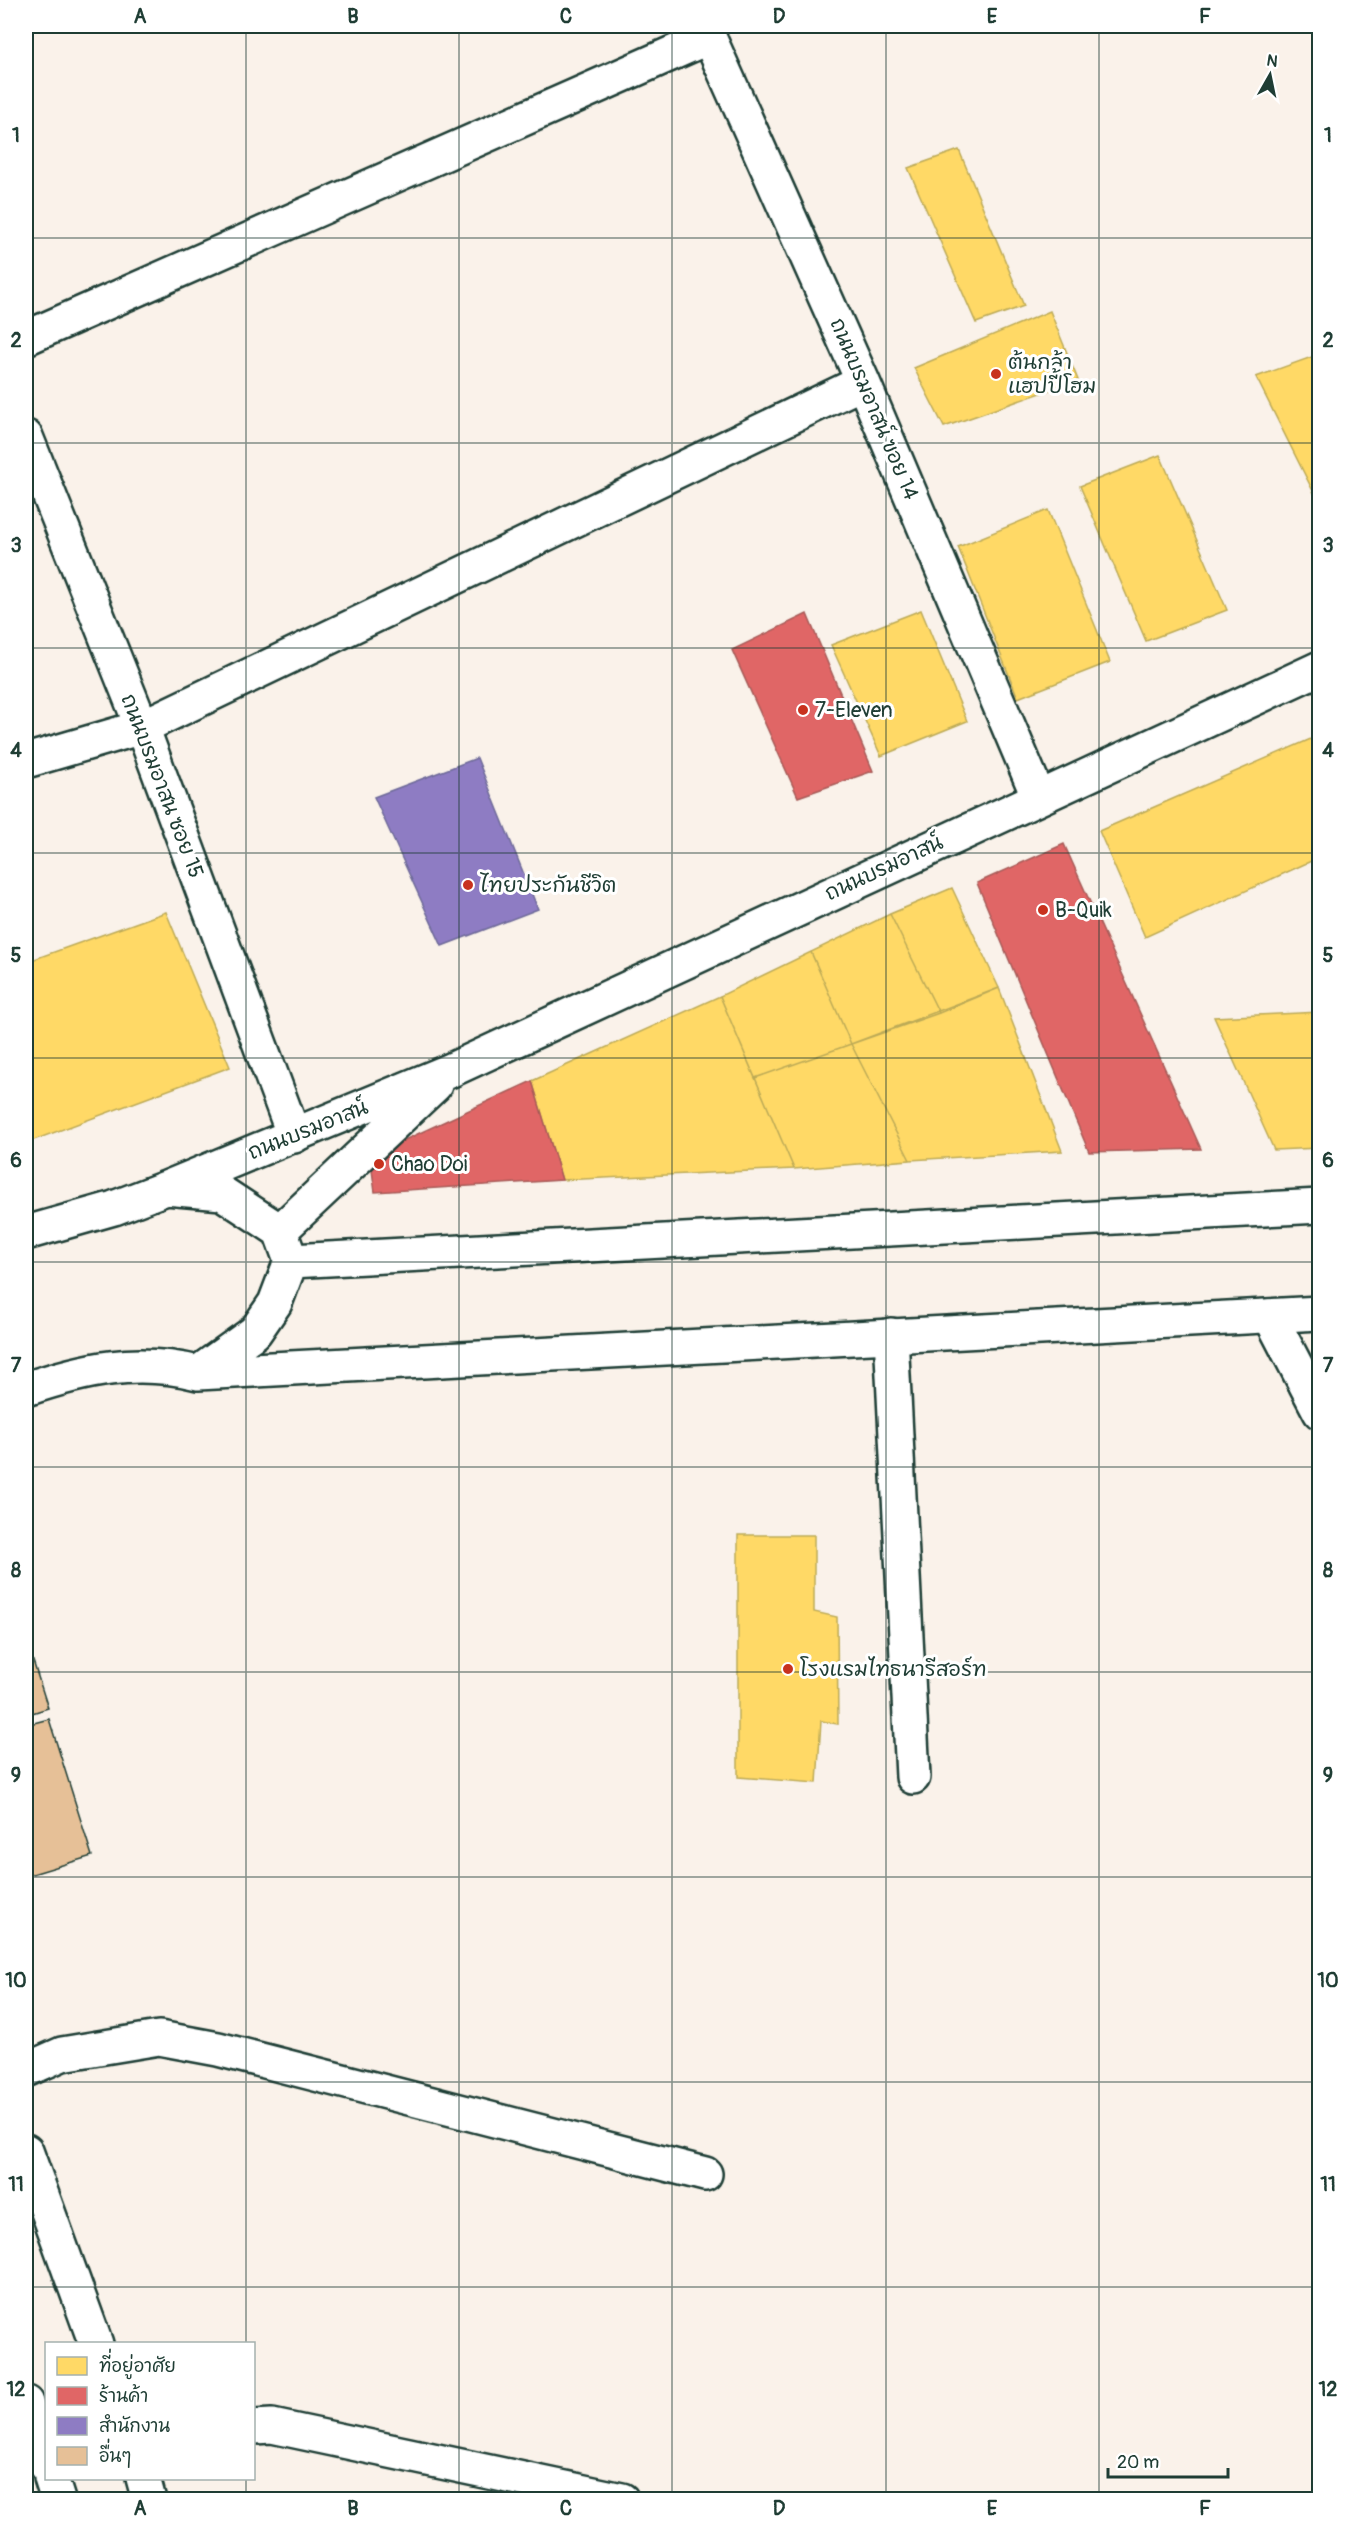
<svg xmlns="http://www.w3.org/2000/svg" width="1345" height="2525" font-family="Pangolin,'Playpen Sans Thai',sans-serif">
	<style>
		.homes { fill: #ffd966; stroke: #bcaa57; stroke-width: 1.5 }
		.shops { fill: #e06666; stroke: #a65a57; stroke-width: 1.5 }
		.offices { fill: #8e7cc3; stroke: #6d6998; stroke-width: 1.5 }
		.building { fill: #e6c097; stroke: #1f3d34; stroke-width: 1.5 }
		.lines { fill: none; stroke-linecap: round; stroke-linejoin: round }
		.minor-casing { stroke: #1f3d34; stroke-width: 38 }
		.major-casing { stroke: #1f3d34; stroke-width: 38 }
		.minor { stroke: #fff; stroke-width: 33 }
		.major { stroke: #fff; stroke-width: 33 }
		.grid { fill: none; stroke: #1f3d34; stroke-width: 1.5; stroke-opacity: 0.55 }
		.poi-dot { fill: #c8321e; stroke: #fff; stroke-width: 2 }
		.labels { text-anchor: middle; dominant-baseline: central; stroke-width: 6; stroke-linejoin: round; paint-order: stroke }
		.poi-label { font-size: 21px; fill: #1f3d34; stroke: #fff; text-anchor: start }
		.street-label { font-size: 21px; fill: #1f3d34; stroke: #fff }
		.neatline { fill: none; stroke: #1f3d34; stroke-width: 2 }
		.grid-label { font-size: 20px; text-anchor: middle; font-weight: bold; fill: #1f3d34 }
	</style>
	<rect width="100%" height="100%" fill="#faf2ea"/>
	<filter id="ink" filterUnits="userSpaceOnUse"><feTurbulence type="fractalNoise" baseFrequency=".0167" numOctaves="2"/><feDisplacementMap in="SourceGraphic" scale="12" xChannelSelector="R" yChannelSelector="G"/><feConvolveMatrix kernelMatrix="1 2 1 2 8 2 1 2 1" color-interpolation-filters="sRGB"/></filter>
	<g filter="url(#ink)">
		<path class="homes" d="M959,150L1024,306L976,323L908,168Z
			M1050,311L1078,380L944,427L914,368Z
			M1320,354V505L1256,377Z
			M1160,455L1227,610L1146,641L1080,486Z
			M1048,510L1110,662L1018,698L958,547Z
			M921,610L967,721L881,756L831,645Z
			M1320,736V754L1313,738Z
			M1313,738L1320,754V857L1145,937L1099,831Z
			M952,888L999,988L939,1013L890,914Z
			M166,912L230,1067L26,1143V962Z
			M890,914L939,1013L851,1044L811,952Z
			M811,952L851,1044L755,1078L720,996Z
			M999,988L1062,1151L910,1160L851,1044Z
			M720,996L794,1169L562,1180L532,1081Z
			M1320,1012V1148L1274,1150L1214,1017Z
			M851,1044L910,1160L794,1169L755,1078Z
			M738,1535H814V1612L837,1617L838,1724L821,1721L817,1783L738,1777Z"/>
		<path class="shops" d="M807,614L873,771L798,797L732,650Z
			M1064,844L1201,1149L1089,1152L977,883Z
			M532,1081L562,1180L375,1192L370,1156Z
			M1320,1355V1375L1310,1356Z"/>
		<path class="offices" d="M477,758L538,909L442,946L374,797Z"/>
		<path class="building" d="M26,1639L48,1708L26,1715Z
			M49,1719L92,1856L26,1876V1725Z"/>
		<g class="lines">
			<defs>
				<path id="minor" d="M704,26L863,382L1038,796
					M26,338L709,37
					M26,437L142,727L294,1136
					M26,761L142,727L863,382
					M1270,1316L1320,1412
					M891,1335L913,1777
					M26,2070L62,2054L159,2038L218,2049L705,2174
					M254,2427L272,2426L622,2500"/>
				<path id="major" d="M166,1188L449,1071L1320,668
					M280,1231L435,1085
					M26,1233L114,1208L166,1188L222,1193L280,1231L291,1261L275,1303L255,1332L198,1373C136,1358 85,1369 26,1389
					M291,1261L1320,1206
					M198,1373L1320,1313
					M26,2151L96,2344
					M26,2403L46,2466
					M51,2478L58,2500
					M143,2478L149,2500"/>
			</defs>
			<use href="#minor" class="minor-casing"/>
			<use href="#major" class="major-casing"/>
			<use href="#minor" class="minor"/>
			<use href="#major" class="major"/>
		</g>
	</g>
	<path class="grid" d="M246,26V2344M459,26V2500M672,26V2500M886,26V2500M1099,26V2500M26,238H1320M26,443H1320M26,648H1320M26,853H1320M26,1058H1320M26,1262H1320M26,1467H1320M26,1672H1320M26,1877H1320M26,2082H1320M26,2287H1320M246,2478V2500"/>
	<g class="poi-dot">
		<circle cx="996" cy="374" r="6"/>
		<circle cx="803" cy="710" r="6"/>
		<circle cx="468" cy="885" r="6"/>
		<circle cx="1043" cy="910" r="6"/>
		<circle cx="379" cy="1164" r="6"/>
		<circle cx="788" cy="1669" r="6"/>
	</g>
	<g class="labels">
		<g class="poi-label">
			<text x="1008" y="362">ต้นกล้า<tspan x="1008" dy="24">แฮปปี้โฮม</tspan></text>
			<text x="815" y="710">7-Eleven</text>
			<text x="480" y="885">ไทยประกันชีวิต</text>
			<text x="1055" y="910">B-Quik</text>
			<text x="391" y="1164">Chao Doi</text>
			<text x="800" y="1669">โรงแรมไทธนารีสอร์ท</text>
		</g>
		<g class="street-label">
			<text transform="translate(874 409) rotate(67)">ถนนบรมอาสน์ ฃอย 14</text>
			<text transform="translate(162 786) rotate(69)">ถนนบรมอาสน ซอย 15</text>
			<text transform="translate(884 868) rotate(-25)">ถนนบรมอาสน์</text>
			<text transform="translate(308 1130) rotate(-22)">ถนนบรมอาสน์</text>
		</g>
	</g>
	<rect width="1345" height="2525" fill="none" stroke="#fff" stroke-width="66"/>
	<rect x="45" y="2342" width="210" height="138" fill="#ffffff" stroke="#a5b1ae" stroke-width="1.5"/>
	<rect x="57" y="2357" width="30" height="18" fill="#ffd966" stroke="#a5b1ae" stroke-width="1.5"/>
	<text x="99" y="2372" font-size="18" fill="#1f3d34">ที่อยู่อาศัย</text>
	<rect x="57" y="2387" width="30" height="18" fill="#e06666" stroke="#a5b1ae" stroke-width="1.5"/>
	<text x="99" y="2402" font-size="18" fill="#1f3d34">ร้านค้า</text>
	<rect x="57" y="2417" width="30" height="18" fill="#8e7cc3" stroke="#a5b1ae" stroke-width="1.5"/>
	<text x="99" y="2432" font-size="18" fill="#1f3d34">สำนักงาน</text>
	<rect x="57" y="2447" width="30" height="18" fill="#e6c097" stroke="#a5b1ae" stroke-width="1.5"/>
	<text x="99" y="2462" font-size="18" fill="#1f3d34">อื่นๆ</text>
	<g transform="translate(1270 75) rotate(9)" stroke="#ffffff" stroke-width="4.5" paint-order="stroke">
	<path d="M0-4.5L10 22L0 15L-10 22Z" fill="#1f3d34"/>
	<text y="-9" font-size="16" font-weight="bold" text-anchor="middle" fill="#1f3d34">N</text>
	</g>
	<path d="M1108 2468v9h120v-9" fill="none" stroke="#1f3d34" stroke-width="3"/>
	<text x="1117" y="2468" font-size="18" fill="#1f3d34" stroke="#ffffff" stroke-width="4.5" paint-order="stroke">20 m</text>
	<rect x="33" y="33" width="1279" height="2459" class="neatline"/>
	<g class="grid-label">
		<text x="140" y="23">A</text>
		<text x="353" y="23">B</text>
		<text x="566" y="23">C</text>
		<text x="779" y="23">D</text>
		<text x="992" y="23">E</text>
		<text x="1205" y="23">F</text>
		<text x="16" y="142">1</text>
		<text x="1328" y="142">1</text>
		<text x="16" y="347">2</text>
		<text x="1328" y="347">2</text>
		<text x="16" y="552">3</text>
		<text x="1328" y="552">3</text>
		<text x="16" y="757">4</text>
		<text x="1328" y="757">4</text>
		<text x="16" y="962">5</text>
		<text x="1328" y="962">5</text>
		<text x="16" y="1167">6</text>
		<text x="1328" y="1167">6</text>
		<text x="16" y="1372">7</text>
		<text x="1328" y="1372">7</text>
		<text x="16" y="1577">8</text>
		<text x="1328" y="1577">8</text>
		<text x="16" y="1782">9</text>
		<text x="1328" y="1782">9</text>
		<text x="16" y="1987">10</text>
		<text x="1328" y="1987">10</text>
		<text x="16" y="2191">11</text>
		<text x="1328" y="2191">11</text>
		<text x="16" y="2396">12</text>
		<text x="1328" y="2396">12</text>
		<text x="140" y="2515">A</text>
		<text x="353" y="2515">B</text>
		<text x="566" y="2515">C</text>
		<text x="779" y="2515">D</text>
		<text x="992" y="2515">E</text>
		<text x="1205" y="2515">F</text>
	</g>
</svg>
